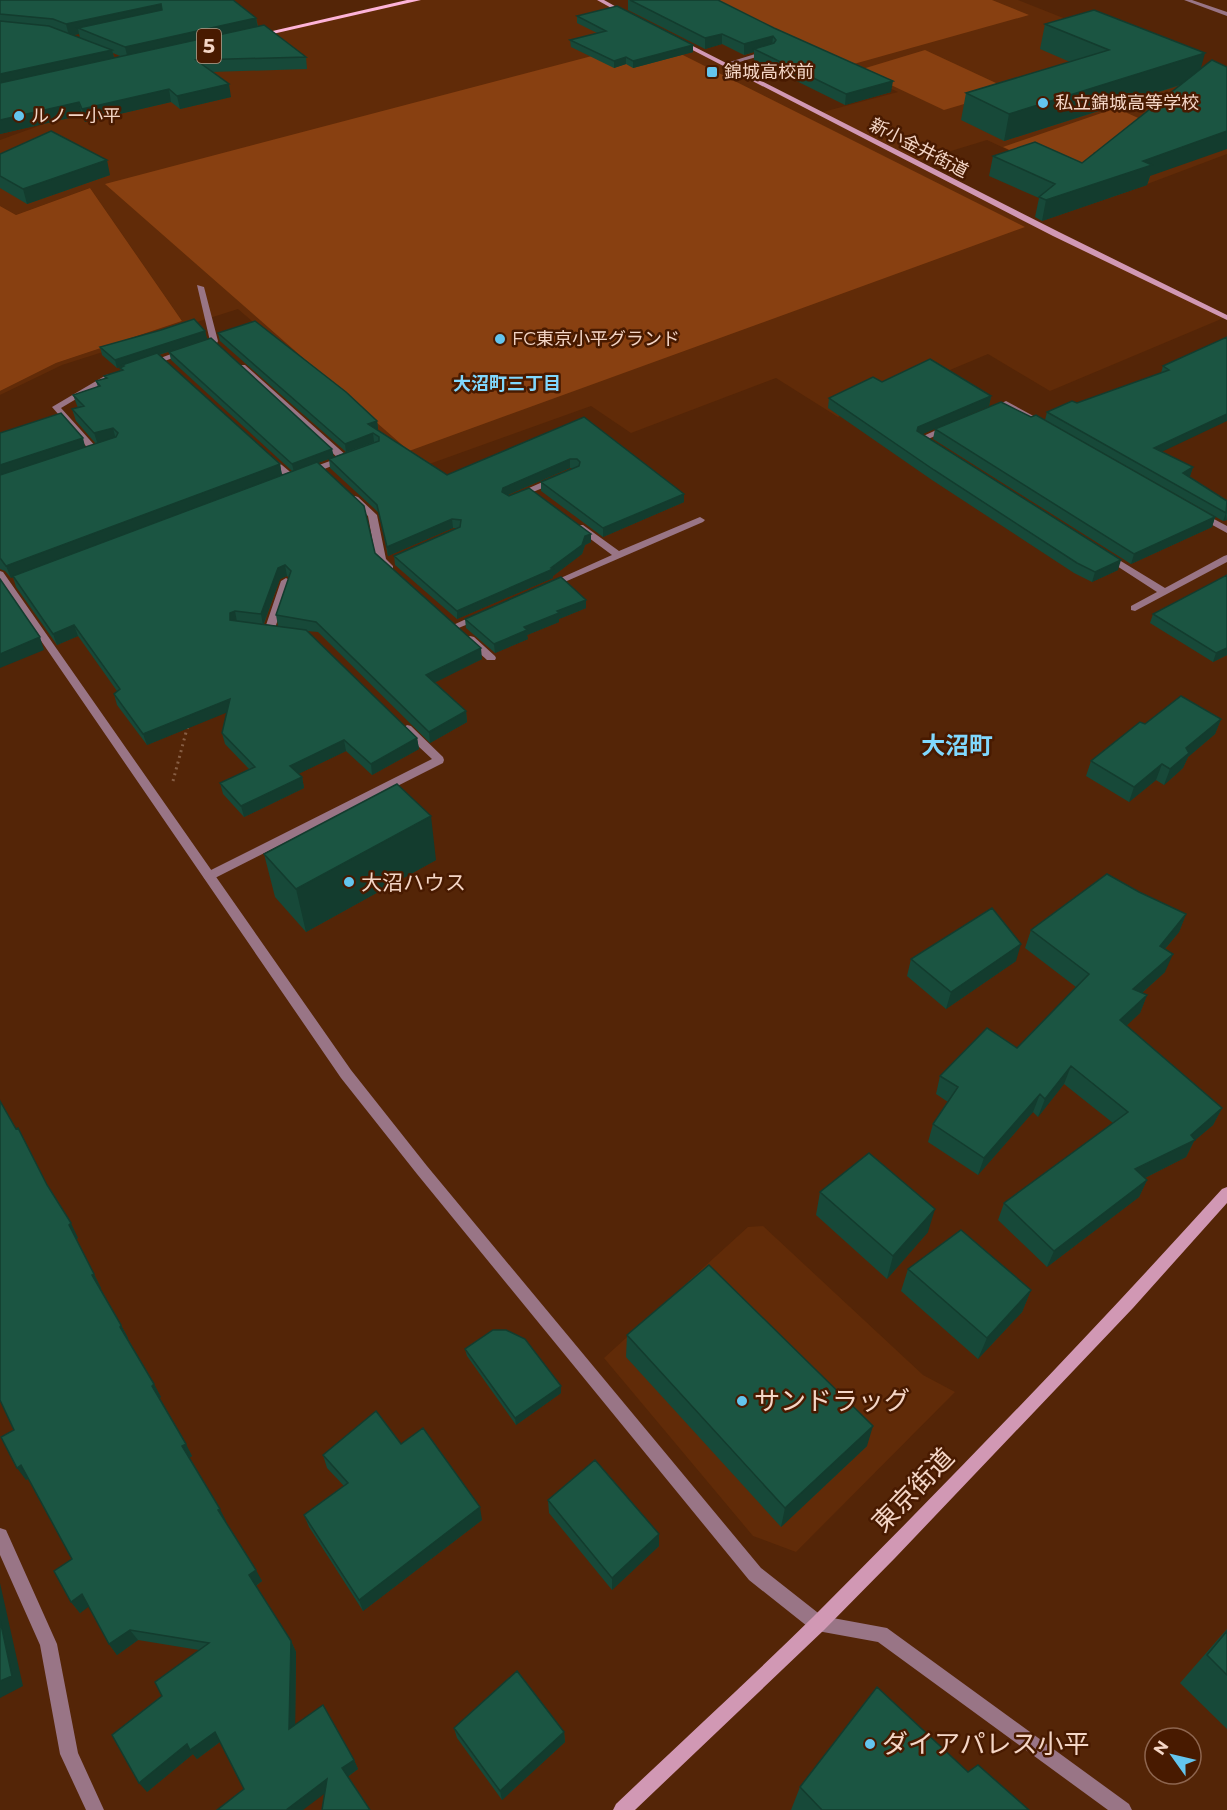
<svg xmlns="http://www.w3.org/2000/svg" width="1227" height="1810" font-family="Montserrat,'Noto Sans JP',sans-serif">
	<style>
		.built { fill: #612b08 }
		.green { fill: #884011 }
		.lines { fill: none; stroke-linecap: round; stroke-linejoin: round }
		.path { stroke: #875e44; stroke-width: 3; stroke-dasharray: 2 4; stroke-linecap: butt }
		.lane { fill: #997586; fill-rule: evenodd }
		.street { fill: #997586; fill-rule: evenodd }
		.secondary { fill: #d198b4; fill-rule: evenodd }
		.primary { fill: #fdb3d8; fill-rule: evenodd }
		.wall { fill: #174939; fill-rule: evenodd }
		.shaded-wall { fill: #133c2e }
		.building { fill: #1b5542; stroke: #133c2e; stroke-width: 1.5 }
		.poi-dot { fill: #64c5ee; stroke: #481a00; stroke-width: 2 }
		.labels { text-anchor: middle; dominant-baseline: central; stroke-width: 5; stroke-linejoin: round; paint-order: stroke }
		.far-poi-label { font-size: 18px; fill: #f4d6c6; stroke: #481a00; text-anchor: start }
		.far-street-label { font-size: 18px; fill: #f4d6c6; stroke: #481a00 }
		.far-neighbourhood-label { font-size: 18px; font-weight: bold; fill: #80d8fe; stroke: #481a00 }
		.shield { fill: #481a00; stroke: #c09e8b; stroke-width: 1.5 }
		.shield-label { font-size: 20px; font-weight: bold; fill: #f4d6c6 }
		.poi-label { font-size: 21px; fill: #f4d6c6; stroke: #481a00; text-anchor: start }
		.quarter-label { font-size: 24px; font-weight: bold; fill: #80d8fe; stroke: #481a00 }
		.near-poi-label { font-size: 26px; fill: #f4d6c6; stroke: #481a00; text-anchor: start }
		.near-street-label { font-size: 26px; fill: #f4d6c6; stroke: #481a00 }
	</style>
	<rect width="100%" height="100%" fill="#542507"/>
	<path class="built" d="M417,0H600L819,113L898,92L702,0H1018L1227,83V154L1110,198L987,140L915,162L1226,317L1050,391L988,354L838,417L776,378L631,433L591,406L421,467L238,309L62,365L0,395V391L56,363L182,321L90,188L16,215L0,206V140L124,95L189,50Z
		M763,1226L923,1375L955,1392L796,1552L753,1536L604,1358L748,1227Z"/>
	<path class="green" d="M704,0H992L1029,15L843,67Z
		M653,40L1025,227L409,451L105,184Z
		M925,50L1011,90L944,110L859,70Z
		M1116,108L1154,125L1153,131L1093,153L1122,167L1080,183L1003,147Z
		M90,188L182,321L56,363L0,391V206L16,215Z"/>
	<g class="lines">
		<path class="path" d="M173,781L188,725"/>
		<path class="lane" d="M768,50L770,53L726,66L723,64Z
			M197,285L204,287L218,341L217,343L210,341Z
			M554,477L559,480L557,482L521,497H515L513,495Z
			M355,496L358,497L377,515L386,559L393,566V570H387L376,560L368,516L350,499Z
			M700,517L705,520L703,522L553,587H547L545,585L612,555L577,529V525H583L619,551Z
			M286,578L291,581L274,631L273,633H265L264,631L281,581Z
			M479,613L484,616L483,618L456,629L451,626Z
			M470,636L474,637L495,656L496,658L495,660H487L466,641L465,639Z
			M407,725L411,726L443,757L444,760L443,763L213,879H205L203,876L205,873L432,759L403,732L402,729Z
			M0,1528L6,1530L57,1644L78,1753L104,1810H86L60,1754L40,1645L0,1555Z"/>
		<path class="street" d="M1184,0H1192L1227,12V16Z
			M182,350L189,352L151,366L144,364Z
			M239,365H245L347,456V460L309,475H303V471L338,458L239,369Z
			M108,374L115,376L61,408L98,449L99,451L95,454L92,453L52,407Z
			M1006,401L1039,419L1040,421L1033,423L1005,407L990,413L986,410Z
			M949,424L953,427L952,429L928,439L932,441V445H926L917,439Z
			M270,455L295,476V480H289L267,460L266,458Z
			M1199,511L1227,526V533L1196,516L1194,514Z
			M1106,552L1165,588L1224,556L1227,555V562L1135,611L1131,610V606L1157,592L1103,557V553Z
			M0,571L3,572L351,1070L427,1166L761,1568L822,1616L887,1628L1129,1804L1132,1810H1108L878,1642L812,1630L749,1580L417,1174L341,1078L0,581Z"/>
		<path class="secondary" d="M597,0H604L629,14L624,15Z
			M679,39L1059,232L1227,315V320L1053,236L677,42Z
			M1227,1187V1203L1133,1308L895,1558L824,1630L635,1810H613L616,1804C682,1741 749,1680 814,1616C953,1477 1090,1335 1222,1189Z"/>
		<path class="primary" d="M407,0H421L255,38L251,36Z"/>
	</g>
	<path class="wall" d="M0,0L256,18L258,26L306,57L307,69L212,72L231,97L180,109L171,102L85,122L82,115L0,134ZM79,34L80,38L73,35ZM113,53L120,56L114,58Z
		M628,0H718L891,92L845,105L754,60V52L744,55L722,44L705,49L628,10Z
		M577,16L693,45V52L633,68L626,64L614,68L571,47L570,40L597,33L577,23Z
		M1045,24L1205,53L1150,176L1147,185L1042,221L1035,217L1039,198L989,176L993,156L1082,163L1181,85L1004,141L961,120L966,93L1070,62L1040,49Z
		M0,154L110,175L27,204L0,188Z
		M205,331L207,339L159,355L280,464L282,475L292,471L171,360L169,352L334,457L318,463L375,553L482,659L435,682L466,711L467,722L430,743L318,632L306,631L417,738L419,749L372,775L346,751L298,774L302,777L304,788L244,817L223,794L220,783L249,769L225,744L222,733L227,712L147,745L117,705L114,694L117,691L78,636L57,645L16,587L13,577L11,578L5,571L0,569V433L85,447L96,444L76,421L72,409L78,408L73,395L98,387L96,381L105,379L104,376L121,371L120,368L123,366L117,368L102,355L100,347ZM287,576L289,578L276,615L278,626L264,624L280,579Z
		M218,333L377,421L378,429L377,430L447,475L584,417L684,494V502L603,537L541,491V482L573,468H570L508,495L591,542L585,545L582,554L553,576V578L457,619L395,565L394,556L458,528H453L388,556L379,513L330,468L329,459L346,452L220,341Z
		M1227,337L1161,452L1193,467L1190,476L1188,477L1227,501V520L1223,521L1045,420L1047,412L1077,403L1161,373L1163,366Z
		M882,382L991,396L989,406L922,434L1118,570L1092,582L1074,573L932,480L828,408L829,398Z
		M935,429L1215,517L1212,527L1131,564L933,439Z
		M586,600V608L559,619V622L527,635L528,639L495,653L466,628L465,619Z
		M1153,614L1227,655L1213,662L1150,623Z
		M1221,719L1215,734L1188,757L1183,768L1164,785L1156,780L1129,802L1086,776L1091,761L1145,724Z
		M264,854L436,860L306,932L275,897Z
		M1139,892L1186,914L1179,932L1165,949V972L1142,993L1147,995L1140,1013L1126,1026L1222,1108L1213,1125L1194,1141L1186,1157L1145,1178L1147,1180L1139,1197L1047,1267L998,1220L1004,1203L1113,1123L1064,1084L1038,1117L1033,1112L978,1175L928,1142L933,1124L948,1102L936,1094L940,1076L1017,1048L1076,987L1025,948L1031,930Z
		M911,959L1016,961L946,1009L907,976Z
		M48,1186L78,1238L76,1239L101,1288L100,1289L121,1325L128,1338V1339L161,1397L159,1398L192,1456L189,1458L226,1521L225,1522L262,1581L256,1586L291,1641L296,1652L295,1725L354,1760L358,1769L325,1794L244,1789L220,1742L197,1759L193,1754L147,1792L162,1696L199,1650L138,1640L117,1655L109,1644L89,1606L80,1613L71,1602L72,1559L28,1479L26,1480L14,1430Z
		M820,1192L928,1232L887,1279L816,1215Z
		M908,1269L1031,1290L1022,1312L978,1359L901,1291Z
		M627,1335L867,1446L781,1527L626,1357Z
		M465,1349L561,1393L516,1425L467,1356Z
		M401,1444L482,1520L363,1611L309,1527L304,1515L344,1486L327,1468L323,1455Z
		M548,1500L659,1534V1546L612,1590L549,1513Z
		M1227,1629V1729L1180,1683Z
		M454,1728L564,1732L565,1742L502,1800L457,1738Z
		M968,1772L1029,1810H791L800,1787Z"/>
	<path class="shaded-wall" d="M161,4L164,16L78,28L79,34L69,36L66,24Z
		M256,18L258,31L128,59L125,47Z
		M722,34V44L705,49V38Z
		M773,36L772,47L754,49V52L744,55V44Z
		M693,45V52L633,68V61Z
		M112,50L115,62L0,88V74Z
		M1205,53L1198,79L1004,141L1009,114Z
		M626,57V64L614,68V61Z
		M893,81L891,92L845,105L846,94Z
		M229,84L231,97L180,109L177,96Z
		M169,89L171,102L85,122L82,109Z
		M79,102L82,115L0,134V120Z
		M1227,131V149L1150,176L1147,185L1042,221L1046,200L1143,161Z
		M107,160L110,175L27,204L23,189Z
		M205,331L207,339L124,366L122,365L123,366L117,368L115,360Z
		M991,396L989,406L916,437L918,427Z
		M1227,414V421L1151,457L1154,448Z
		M377,421L378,429L369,433L368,424Z
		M113,428L116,440L98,445L94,433Z
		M373,433L374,442L346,452L345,444Z
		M83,438L86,450L0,479V465Z
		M332,449L334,457L294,472L292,464Z
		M570,459V468L503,497V501V488Z
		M280,464L282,476L11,578L6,566Z
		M1193,467L1190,476L1180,482L1183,473Z
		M684,494V502L603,537V528Z
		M1226,513L1227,520L1223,521Z
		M1215,517L1212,527L1131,564L1134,554Z
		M452,519L453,528L388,556L387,547Z
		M591,534V542L585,545L582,554L553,576V578L457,619V611L551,568L585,536Z
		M1121,560L1118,570L1092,582L1095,572Z
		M285,565L287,576L280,579L263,625L261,614L278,568Z
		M586,600V608L559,619V622L527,635L528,639L495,653L494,644L524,627L557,611Z
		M235,611L237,622L230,620V613Z
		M74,625L78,636L57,645L53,634Z
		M40,637L44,650L0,668V654Z
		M481,648L482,659L428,686L426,675Z
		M1227,648V655L1213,662L1216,653Z
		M230,699L233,710L147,745L143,734Z
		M466,711L467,722L430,743L429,732Z
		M1221,719L1215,734L1188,757L1183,768L1164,785L1170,769L1186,748Z
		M417,738L419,749L372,775L371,764Z
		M344,740L346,751L292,777L290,766Z
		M1162,764L1156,780L1129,802L1134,787Z
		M302,777L304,788L244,817L241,806Z
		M431,816L436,860L306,932L296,889Z
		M1186,914L1179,932L1152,964L1160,946Z
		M1021,944L1016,961L946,1009L951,992Z
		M1173,954L1165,972L1126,1007L1133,989Z
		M1147,995L1140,1013L1113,1038L1120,1020Z
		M1071,1066L1064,1084L1038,1117L1045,1099Z
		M1040,1094L1033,1112L978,1175L984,1158Z
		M1222,1108L1213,1125L1194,1141L1186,1157L1127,1187L1135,1169L1191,1135Z
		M1147,1180L1139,1197L1047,1267L1054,1251Z
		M935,1209L928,1232L887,1279L893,1256Z
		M71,1223L78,1238L76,1239L69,1225Z
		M94,1274L101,1288L99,1289L92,1275Z
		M1031,1290L1022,1312L978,1359L987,1338Z
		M121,1325L128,1338L127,1340L120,1327Z
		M154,1384L161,1397L158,1399L152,1386Z
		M561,1386V1393L516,1425L515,1418Z
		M873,1426L867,1446L781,1527L785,1508Z
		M186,1444L192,1456L189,1458L182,1446Z
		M21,1465L29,1478L26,1480L17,1468Z
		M480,1507L482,1520L363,1611L359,1600Z
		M220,1509L226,1521L224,1522L218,1510Z
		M659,1534V1546L612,1590V1578Z
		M256,1570L262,1581L255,1586L249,1575Z
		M0,1583L23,1686L0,1698Z
		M82,1594L91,1605L80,1613L71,1602Z
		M130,1630L138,1640L117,1655L109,1644Z
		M291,1641L296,1652L295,1739L289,1729Z
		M215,1732L221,1741L197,1759L193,1754L147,1792L139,1783L187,1744Z
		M564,1732L565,1742L502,1800L500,1791Z
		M354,1760L358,1769L347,1777L342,1768Z
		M327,1779L332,1788L303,1810H286Z"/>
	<path class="building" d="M0,0H233L256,18L125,47L78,28L162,10L161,4L66,24L53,19L0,14Z
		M630,0H718L774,28L893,81L846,94L754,49L774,43L776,40L773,36L744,44L722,34L705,38Z
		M617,6L693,45L633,61L626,57L614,61L570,40L606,31L577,16Z
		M1094,10L1205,53L1009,114L966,93L1109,50L1045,24Z
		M0,21L49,26L112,50L0,74Z
		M264,25L306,57L196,60L229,84L177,96L169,89L82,109L79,102L0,120V83Z
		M1212,60L1227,67V131L1143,161L1152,165L1046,200L1039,197L1055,184L993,156L1035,142L1082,163Z
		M51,131L107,160L23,189L0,176V154Z
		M194,319L205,331L115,360L100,347L161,330Z
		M255,321L346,392L377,421L368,424L447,475L584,417L684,494L603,528L541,482L579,466L580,462L577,459H570L503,488L502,492L509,496L529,488L591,534L585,536L582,545L551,568L553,569L457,611L394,556L460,527L461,520L452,519L387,547L377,505L329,459L379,441V437L373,433L345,444L218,333Z
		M1227,337V414L1154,448L1193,467L1183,473L1227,501L1226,513L1047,412L1072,401L1077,403L1169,370L1163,366Z
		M211,338L332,449L292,464L169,352Z
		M157,353L280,464L6,566L0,558V475L116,437L118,433L113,428L94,433L72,409L84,406L73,395L100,386L96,381L107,378L104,376L123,370L120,368L124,366L122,365Z
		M930,359L991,396L918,427L917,431L1121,560L1095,572L1077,563L934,470L829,398L873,377L882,382Z
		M1001,402L1031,417L1036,415L1215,517L1134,554L935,429Z
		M61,413L83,438L0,465V433Z
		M317,462L364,506L375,553L481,648L426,675L466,711L429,732L316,622L276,615L291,571L285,565L278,568L261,614L235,611L230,613V620L306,630L417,738L371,764L344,740L290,766L302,777L241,806L220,783L255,767L222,733L230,699L143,734L114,694L120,689L74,625L53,634L13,576Z
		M1227,575V648L1216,653L1153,614Z
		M561,577L586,600L557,611L559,613L524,627L527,630L494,644L465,619Z
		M0,579L40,637L0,654Z
		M1181,696L1221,719L1186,748L1189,753L1170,769L1162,764L1134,787L1091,761L1140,722L1145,724Z
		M397,784L431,816L296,889L264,854Z
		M1107,874L1139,892L1186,914L1160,946L1173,954L1133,989L1147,995L1120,1020L1222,1108L1191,1135L1195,1140L1135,1169L1147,1180L1054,1251L1004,1203L1128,1112L1071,1066L1045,1099L1040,1094L984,1158L933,1124L958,1087L940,1076L987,1028L1017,1048L1089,974L1031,930Z
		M992,908L1021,944L951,992L911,959Z
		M0,1101L16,1129L18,1128L47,1185L71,1223L69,1225L94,1274L92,1275L121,1325L120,1327L154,1384L152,1386L186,1444L182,1446L220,1509L218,1510L256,1570L249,1575L291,1641L289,1729L323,1705L354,1760L342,1768L370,1810H322L327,1779L286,1810H217L244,1789L215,1732L190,1750L187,1744L139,1783L112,1735L162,1696L155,1682L209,1643L130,1630L109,1644L82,1594L71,1602L54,1571L72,1559L21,1465L17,1468L1,1437L14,1430L0,1400Z
		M869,1153L935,1209L893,1256L820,1192Z
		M961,1230L1031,1290L987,1338L908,1269Z
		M709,1265L873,1426L785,1508L627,1335Z
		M493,1330H506L525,1339L561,1386L515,1418L465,1349Z
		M376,1411L401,1444L423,1428L480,1507L359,1600L304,1515L348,1483L323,1455Z
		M595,1460L659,1534L612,1578L548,1500Z
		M0,1620L12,1676L0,1681Z
		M1227,1631V1675L1207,1655Z
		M517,1671L564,1732L500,1791L454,1728Z
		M877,1687L968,1772L978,1765L1029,1810H822L800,1787Z"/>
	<g class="poi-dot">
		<rect x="706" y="66" width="12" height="12" rx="3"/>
		<circle cx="1043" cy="103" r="6"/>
		<circle cx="19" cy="116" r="6"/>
		<circle cx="500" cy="339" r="6"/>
		<circle cx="349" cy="882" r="6"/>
		<circle cx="742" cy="1401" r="6"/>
		<circle cx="870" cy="1744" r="6"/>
	</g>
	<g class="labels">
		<g class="far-poi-label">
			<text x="724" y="72">錦城高校前</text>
			<text x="1055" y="103">私立錦城高等学校</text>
			<text x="31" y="116">ルノー小平</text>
			<text x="512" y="339">FC東京小平グランド</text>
		</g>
		<g class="far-street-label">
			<text transform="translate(919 148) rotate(27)">新小金井街道</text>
		</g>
		<g class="far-neighbourhood-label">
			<text x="507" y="384">大沼町三丁目</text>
		</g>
		<rect class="shield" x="197" y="29" width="24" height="34" rx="4.5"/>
		<g class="shield-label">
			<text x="209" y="46">5</text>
		</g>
		<g class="poi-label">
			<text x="361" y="882">大沼ハウス</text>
		</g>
		<g class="quarter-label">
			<text x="957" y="745">大沼町</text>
		</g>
		<g class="near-poi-label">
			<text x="754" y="1401">サンドラッグ</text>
			<text x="882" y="1744">ダイアパレス小平</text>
		</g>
		<g class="near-street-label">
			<text transform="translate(913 1490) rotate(-46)">東京街道</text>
		</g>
	</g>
	<g transform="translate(1173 1756) rotate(304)"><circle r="28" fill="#481a00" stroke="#8d654f" stroke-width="1.5"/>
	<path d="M0-4.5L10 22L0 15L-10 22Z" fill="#64c5ee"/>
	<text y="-9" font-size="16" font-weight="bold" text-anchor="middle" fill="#f4d6c6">N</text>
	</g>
</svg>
